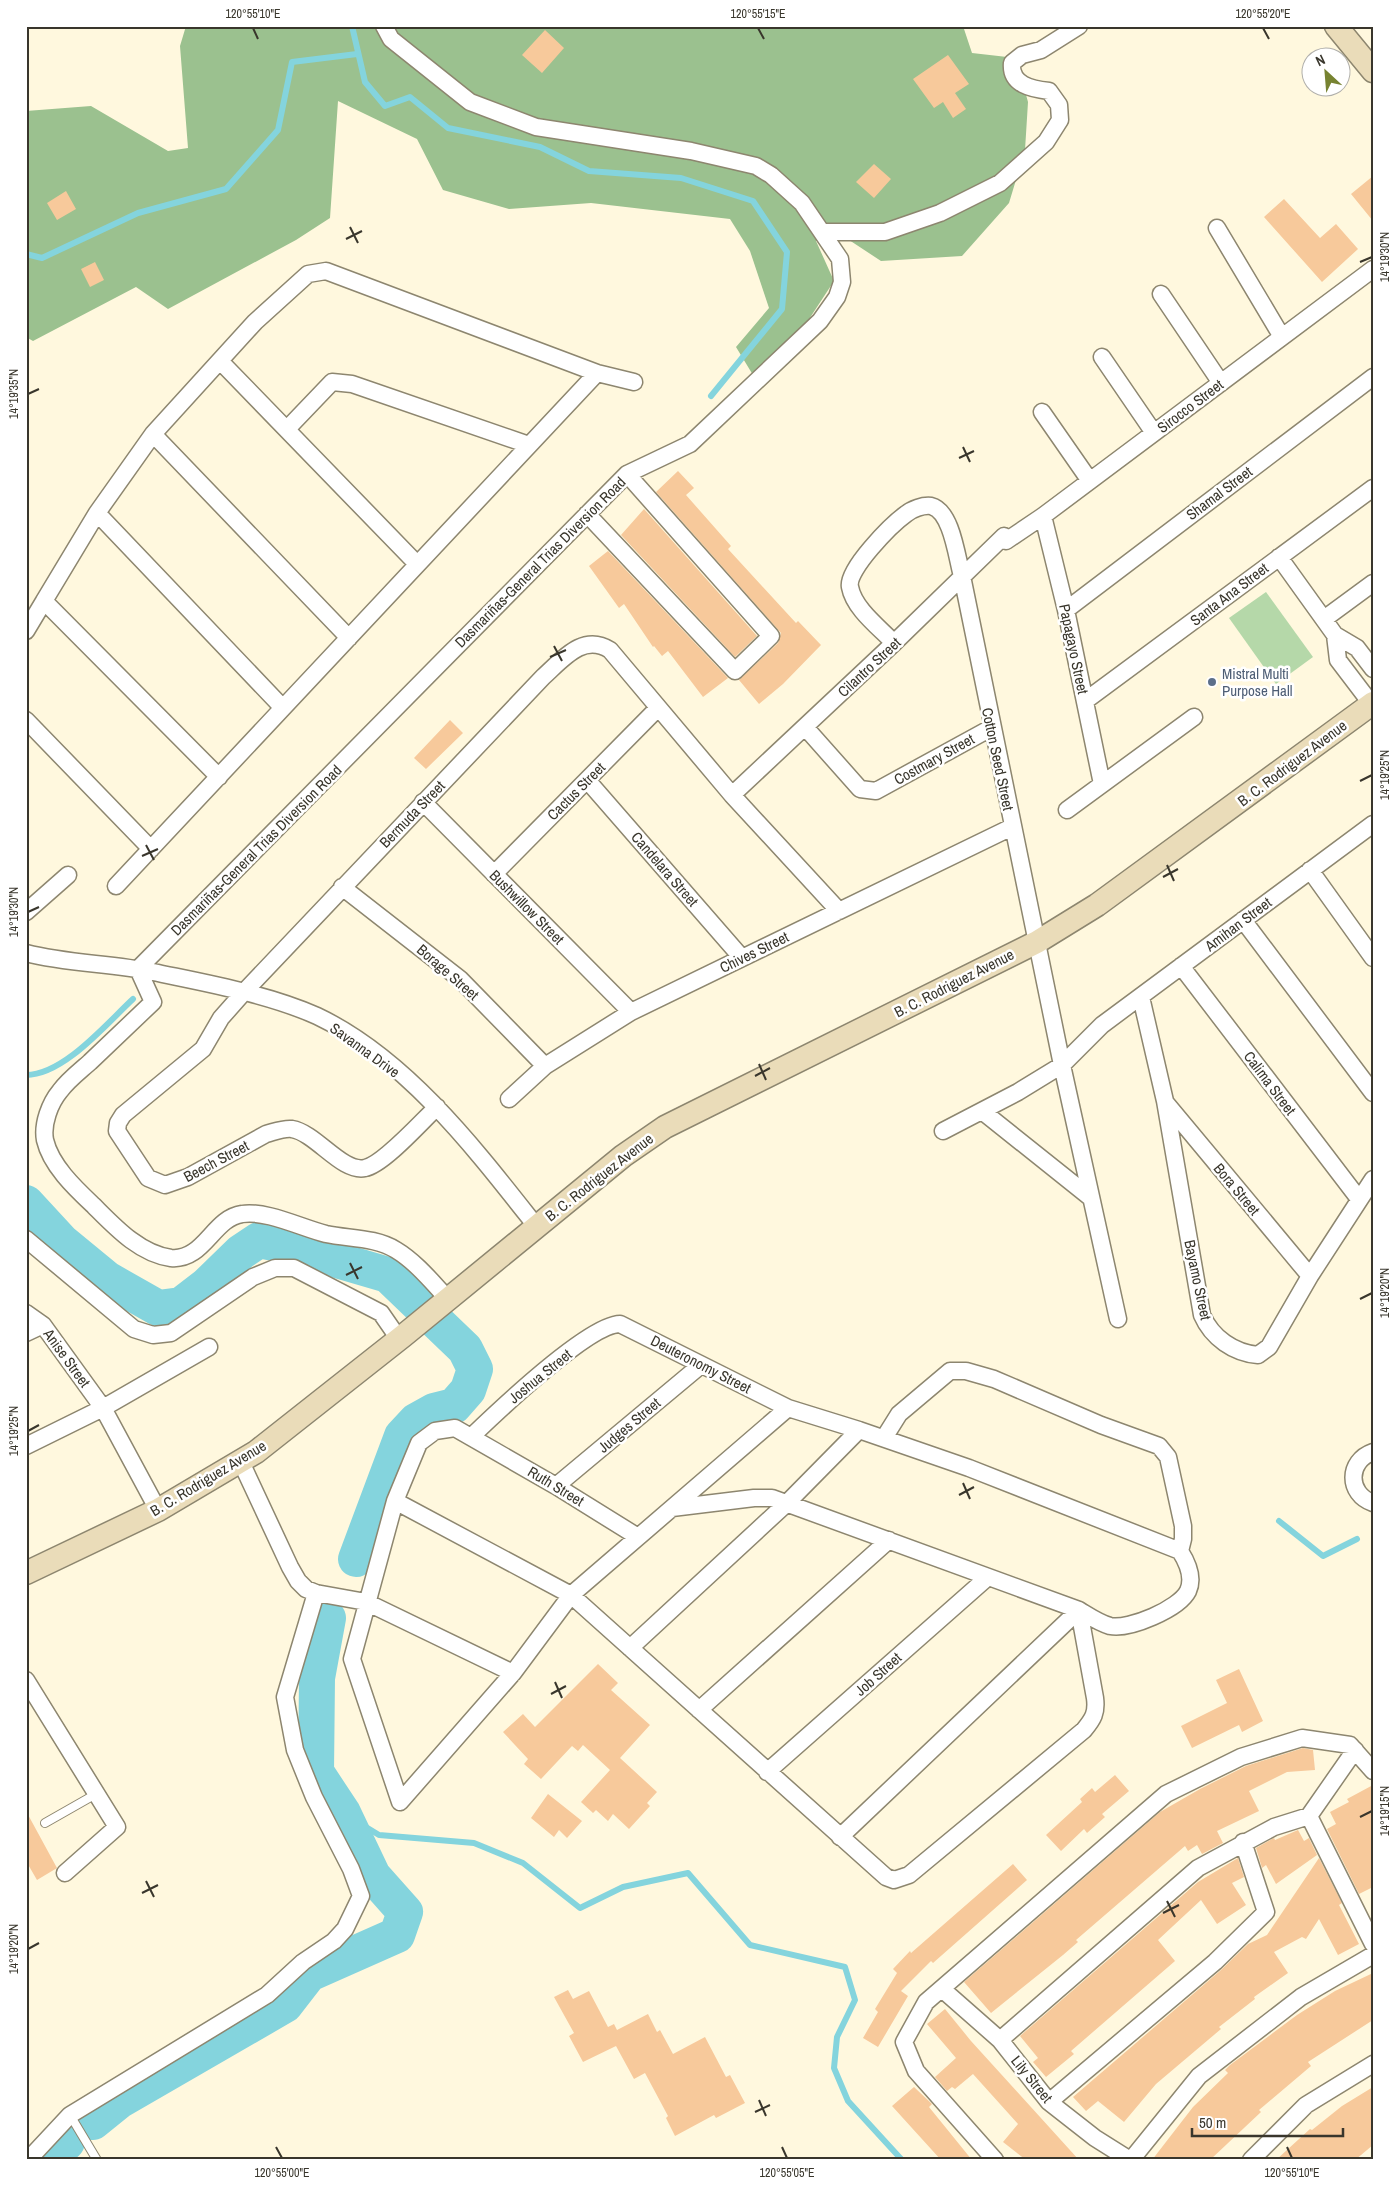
<svg xmlns="http://www.w3.org/2000/svg" width="1399" height="2186" font-family="'Archivo Narrow',sans-serif">
	<style>
		.green { fill: #b5d8a9 }
		.forest { fill: #9bc18f }
		.lines { fill: none; stroke-linecap: round; stroke-linejoin: round }
		.stream { stroke: #84d4dd; stroke-width: 6 }
		.river { stroke: #84d4dd; stroke-width: 36 }
		.building { fill: #f7c99b }
		.lane-casing { stroke: #8d866f; stroke-width: 10 }
		.street-casing { stroke: #8d866f; stroke-width: 19 }
		.secondary-casing { stroke: #8d866f; stroke-width: 25 }
		.lane { stroke: #fff; stroke-width: 8 }
		.street { stroke: #fff; stroke-width: 16 }
		.secondary { stroke: #eadcb9; stroke-width: 22 }
		.ticks { fill: none; stroke: #39362c; stroke-width: 2 }
		.service-dot { fill: #5c6f8a; stroke: #fff; stroke-width: 2 }
		.labels { text-anchor: middle; dominant-baseline: central; stroke-width: 5; stroke-linejoin: round; paint-order: stroke }
		.street-label { font-size: 15px; fill: #39362c; stroke: #fff }
		.service-label { font-size: 15px; fill: #4e5e75; stroke: #fff; text-anchor: start }
		.neatline { fill: none; stroke: #39362c; stroke-width: 2 }
		.ticks-label { font-size: 12px; text-anchor: middle; fill: #39362c }
	</style>
	<rect width="100%" height="100%" fill="#fff8de"/>
	<path class="green" d="M1266,592L1313,657L1276,684L1229,618Z"/>
	<path class="forest" d="M186,26H963L972,53L1016,58L1028,102L1025,150L1009,203L962,256L881,261L843,236L816,241L834,281L798,336L756,380L736,347L769,308L750,251L730,219L591,203L509,209L443,190L417,139L338,101L330,218L296,240L168,309L136,287L33,341L26,337V111L91,106L168,151L188,148L180,46Z"/>
	<g class="lines">
		<path class="stream" d="M352,26L365,82L385,106L410,97L448,128L540,147L589,171L681,178L753,201L787,252L782,309L711,396
			M26,254L42,258L138,213L226,189L278,130L292,62L357,54
			M26,1075C64,1075 107,1023 133,999
			M1279,1521L1323,1556L1357,1539
			M343,1813L379,1835L474,1843L523,1863L580,1908L623,1887L688,1873L750,1945L845,1967L855,2000L837,2037L834,2068L848,2101L902,2160"/>
		<path class="river" d="M26,1203L62,1242L107,1279L158,1308L181,1305L207,1285L241,1252L259,1240L289,1246L388,1275L465,1349L475,1369L468,1390L454,1406L434,1411L416,1421L402,1436L356,1559
			M93,2122L119,2101L285,2005L309,1974L397,1935L405,1912L373,1876L343,1813L316,1772L317,1678L328,1618
			M47,2160L67,2142"/>
	</g>
	<path class="building" d="M545,30L564,48L542,73L522,55Z
		M948,55L969,84L955,93L966,109L953,118L943,102L934,108L913,79Z
		M874,164L891,179L874,198L856,182Z
		M1373,176V221L1351,194Z
		M66,191L76,209L57,220L47,203Z
		M1284,199L1320,238L1336,224L1358,249L1322,282L1264,217Z
		M95,262L104,280L90,287L81,269Z
		M678,471L694,488L686,495L731,546L728,549L796,623L798,621L821,645L783,684L759,704L739,680L778,643L781,633L656,492Z
		M644,509L757,636L735,657L621,535Z
		M608,551L728,678L703,697L668,651L662,656L654,646L653,647L624,604L619,608L589,566Z
		M450,720L463,733L426,769L414,758Z
		M598,1664L618,1683L611,1690L650,1725L620,1758L657,1792L647,1803L650,1806L629,1829L613,1814L608,1821L596,1810L593,1813L581,1802L610,1770L583,1745L578,1751L572,1746L541,1779L524,1764L528,1759L503,1732L523,1714L535,1727Z
		M1239,1669L1263,1721L1242,1732L1239,1725L1192,1748L1181,1726L1227,1703L1216,1680Z
		M1303,1748L1313,1750L1315,1770L1287,1772L1249,1791L1259,1811L1217,1831L1223,1843L1202,1854L1197,1845L1188,1851L1185,1846L1076,1940L1078,1942L1063,1955L991,2013L964,1982L1160,1812L1200,1789L1246,1766Z
		M1115,1775L1129,1791L1102,1814L1105,1817L1087,1833L1084,1829L1061,1851L1046,1835L1082,1802L1080,1799L1092,1788L1095,1792Z
		M1373,1785V1887L1359,1894L1327,1829L1336,1824L1330,1812L1349,1802L1347,1799Z
		M548,1794L582,1821L567,1838L559,1830L554,1837L531,1818Z
		M26,1811L57,1868L37,1880L26,1861Z
		M1298,1830L1304,1841L1309,1838L1317,1855L1276,1884L1266,1865L1262,1868L1256,1848L1274,1838L1275,1840Z
		M1238,1858L1244,1877L1232,1883L1246,1905L1217,1924L1201,1900L1158,1940L1175,1961L1071,2051L1074,2054L1046,2077L1033,2062L1038,2058L1020,2036L1198,1882Z
		M1319,1858L1342,1903L1339,1905L1359,1944L1338,1955L1319,1919L1306,1939L1302,1937L1274,1952L1288,1973L1254,1997L1255,1999L1219,2027L1221,2029L1156,2084L1124,2122L1098,2101L1086,2111L1073,2097L1221,1970L1248,1944L1267,1935Z
		M1013,1864L1027,1880L933,1963L931,1961L901,1991L908,1996L878,2047L863,2038L878,2012L875,2009L897,1973L893,1969L910,1951L911,1953Z
		M1373,1973V2020L1308,2062L1311,2066L1259,2110L1261,2112L1210,2160H1152L1193,2107L1228,2073L1225,2070L1230,2065L1297,2015L1335,1991Z
		M568,1990L573,1999L589,1991L608,2027L614,2024L617,2030L648,2014L657,2032L660,2030L673,2054L705,2037L726,2077L730,2075L745,2103L716,2118L714,2115L675,2136L666,2118L668,2116L645,2073L634,2079L616,2046L583,2062L569,2036L574,2033L554,1997Z
		M945,2009L971,2041L1079,2160H1026L1003,2142L1018,2124L973,2074L955,2089L952,2087L947,2091L935,2077L956,2058L927,2024Z
		M914,2087L932,2104L929,2107L972,2160H941L892,2106Z
		M1373,2087V2145L1355,2160H1276L1310,2129L1312,2130L1342,2106Z"/>
	<g class="lines">
		<defs>
			<path id="lane" d="M45,1823L96,1794
				M70,2115L97,2160"/>
			<path id="street" d="M384,26L391,39L470,102L536,127L691,151L756,166L771,175L802,203L840,259L842,282L837,297L820,321L690,444L627,474L138,969L153,1002C132,1022 111,1042 90,1062C80,1071 68,1080 60,1091C50,1103 42,1124 45,1140C51,1166 76,1189 94,1206C115,1227 140,1254 171,1258C204,1261 213,1218 242,1214C266,1210 302,1228 326,1234C349,1239 375,1237 396,1250C416,1262 432,1282 448,1299
				M1217,228L1282,337
				M823,232H885L940,213L1000,183L1046,142L1060,120L1059,105L1049,91C1032,89 1010,85 1012,63L1022,55L1041,50L1079,26
				M1161,294L1221,383
				M1102,357L1154,433
				M220,361L417,564
				M1042,412L1090,481
				M287,429L332,382L352,384L529,445
				M153,434L349,638
				M97,513L283,708
				M587,514L735,671L771,636L627,474
				M1043,516L1066,610L1102,784
				M1006,541L1043,516L1373,269
				M1279,557L1335,635L1357,648L1373,669
				M1066,610L1373,377
				M1324,619L1373,583
				M26,631L44,601
				M1335,635L1338,660L1373,706
				M894,643C880,628 854,609 850,587C846,570 892,524 906,514C912,509 923,505 931,506C952,511 957,559 962,576L1062,1065L1118,1319
				M1085,701L1373,488
				M26,720L151,849
				M805,727L860,789L876,791L991,728
				M219,777L44,601L97,513L153,434L255,322L308,274L326,271L597,373L634,382
				M587,780L742,958
				M732,795L894,643L1004,536
				M423,802L631,1012
				M1067,810L1194,717
				M1310,870L1373,958
				M494,874L658,708
				M116,886L597,373
				M342,887L460,979L545,1066
				M26,912L68,875
				M1243,920L1373,1093
				M26,953C68,964 111,963 153,972C205,983 268,994 317,1016C406,1058 476,1150 536,1226
				M1181,966L1359,1199
				M1141,997L1165,1101L1202,1315C1212,1338 1234,1353 1258,1355L1269,1347L1310,1276L1373,1179
				M509,1099L545,1066L631,1012L1012,827
				M1166,1103L1310,1276
				M437,1107C422,1121 383,1165 365,1168C342,1173 316,1133 292,1129C283,1128 274,1132 266,1134L188,1177L165,1185L148,1178L117,1131L118,1123L123,1115L203,1049L221,1018L244,992L543,677C563,659 583,633 610,650L732,795L839,911
				M982,1111L1091,1198
				M943,1131L1018,1092L1062,1065L1102,1025L1373,824
				M26,1239L134,1329L153,1335L171,1333L253,1277L275,1268H294L381,1313L399,1339
				M26,1313L43,1325L103,1408L158,1510
				M26,1333L43,1325
				M788,1408L571,1595L886,1877L894,1880L909,1875L1084,1730C1093,1719 1097,1713 1095,1698L1079,1610
				M472,1436C497,1412 589,1324 620,1324L788,1408L859,1430L969,1468L1180,1551C1187,1562 1194,1578 1188,1591C1179,1609 1129,1630 1110,1626C1099,1623 1089,1616 1079,1610
				M884,1438L899,1414L950,1371H966L994,1379L1101,1425L1159,1446L1168,1457L1183,1526V1539L1180,1551
				M26,1446L103,1408L209,1347
				M1373,1452C1347,1461 1347,1494 1373,1503
				M241,1462L290,1567L298,1581L306,1589L316,1593L366,1602L513,1673
				M556,1486L701,1365
				M395,1501L571,1595L513,1673L400,1802
				M672,1508L754,1498H772L1079,1610L840,1837
				M630,1648L787,1503L859,1430
				M26,1680L117,1827L65,1873
				M699,1710L889,1540
				M767,1772L988,1577
				M400,1802L352,1659L395,1501L419,1443L435,1431L455,1428L556,1486L638,1537
				M1309,1816L1355,1750
				M942,1989L1000,2040L1049,2102L1095,2138L1130,2160
				M1000,2040L1198,1868L1274,1827L1309,1816L1373,1944
				M1049,2102L1215,1962L1266,1912L1243,1842
				M28,2160L70,2115L267,1995L303,1962L334,1941L345,1929L361,1896L351,1869L314,1797L295,1750L285,1697L316,1593
				M995,2160L916,2071L904,2042L926,2002L1166,1794L1241,1757L1302,1738L1350,1745L1373,1771
				M1131,2160L1199,2076L1301,1997L1373,1955
				M1251,2160L1306,2105L1373,2064"/>
			<path id="secondary" d="M1336,26L1373,71
				M26,1573L158,1510L256,1452L403,1336L623,1156L665,1127L1037,942L1097,905L1373,703"/>
		</defs>
		<use href="#lane" class="lane-casing"/>
		<use href="#street" class="street-casing"/>
		<use href="#secondary" class="secondary-casing"/>
		<use href="#lane" class="lane"/>
		<use href="#street" class="street"/>
		<use href="#secondary" class="secondary"/>
	</g>
	<path class="ticks" d="M253,28L258,39M758,28L764,39M1263,28L1269,39M350,227L358,243M346,239L362,231M1360,262L1372,257M28,394L39,389M963,447L970,462M959,458L974,451M554,646L562,661M550,657L566,650M1360,781L1372,775M146,845L154,860M142,856L158,849M1167,865L1174,881M1163,877L1178,869M28,912L39,907M759,1064L766,1080M755,1076L770,1068M350,1263L358,1279M346,1275L362,1267M1360,1299L1372,1293M28,1431L39,1425M963,1483L970,1499M959,1495L974,1487M555,1682L562,1698M551,1694L566,1686M1360,1817L1372,1811M146,1881L154,1897M142,1893L158,1885M1167,1901L1175,1917M1163,1913L1179,1905M28,1949L39,1943M759,2100L766,2116M755,2112L770,2105M276,2147L282,2158M782,2147L787,2158M1287,2147L1292,2158"/>
	<circle class="service-dot" cx="1212" cy="682" r="5"/>
	<g class="labels">
		<g class="street-label">
			<text transform="translate(1190 406) rotate(-37)">Sirocco Street</text>
			<text transform="translate(1219 493) rotate(-37)">Shamal Street</text>
			<text transform="translate(540 562) rotate(-45)">Dasmariñas-General Trias Diversion Road</text>
			<text transform="translate(1229 594) rotate(-37)">Santa Ana Street</text>
			<text transform="translate(1074 649) rotate(78)">Papagayo Street</text>
			<text transform="translate(869 667) rotate(-43)">Cilantro Street</text>
			<text transform="translate(934 759) rotate(-29)">Costmary Street</text>
			<text transform="translate(998 759) rotate(78)">Cotton Seed Street</text>
			<text transform="translate(1292 763) rotate(-37)">B. C. Rodriguez Avenue</text>
			<text transform="translate(576 791) rotate(-45)">Cactus Street</text>
			<text transform="translate(412 814) rotate(-46)">Bermuda Street</text>
			<text transform="translate(256 850) rotate(-45)">Dasmariñas-General Trias Diversion Road</text>
			<text transform="translate(665 869) rotate(49)">Candelara Street</text>
			<text transform="translate(527 907) rotate(45)">Bushwillow Street</text>
			<text transform="translate(1238 924) rotate(-37)">Amihan Street</text>
			<text transform="translate(754 952) rotate(-26)">Chives Street</text>
			<text transform="translate(448 972) rotate(41)">Borage Street</text>
			<text transform="translate(954 983) rotate(-27)">B. C. Rodriguez Avenue</text>
			<text transform="translate(365 1050) rotate(36)">Savanna Drive</text>
			<text transform="translate(1270 1083) rotate(53)">Calima Street</text>
			<text transform="translate(216 1161) rotate(-28)">Beech Street</text>
			<text transform="translate(599 1177) rotate(-38)">B. C. Rodriguez Avenue</text>
			<text transform="translate(1237 1189) rotate(50)">Bora Street</text>
			<text transform="translate(1198 1280) rotate(78)">Bayamo Street</text>
			<text transform="translate(67 1358) rotate(54)">Anise Street</text>
			<text transform="translate(701 1364) rotate(27)">Deuteronomy Street</text>
			<text transform="translate(540 1376) rotate(-39)">Joshua Street</text>
			<text transform="translate(629 1425) rotate(-40)">Judges Street</text>
			<text transform="translate(208 1478) rotate(-31)">B. C. Rodriguez Avenue</text>
			<text transform="translate(556 1486) rotate(31)">Ruth Street</text>
			<text transform="translate(878 1674) rotate(-42)">Job Street</text>
			<text transform="translate(1032 2079) rotate(51)">Lily Street</text>
		</g>
		<g class="service-label">
			<text x="1222" y="673">Mistral Multi<tspan x="1222" dy="17">Purpose Hall</tspan></text>
		</g>
	</g>
	<rect width="1399" height="2186" fill="none" stroke="#ffffff" stroke-width="55"/>
	<g transform="translate(1326 72) rotate(334)"><circle r="24" fill="#ffffff" stroke="#b0afab"/>
	<path d="M0-4L9 19L0 12L-9 19Z" fill="#778331"/>
	<text y="-8" font-size="14" font-weight="bold" text-anchor="middle" fill="#39362c">N</text>
	</g>
	<path d="M1192 2128v8h151v-8" fill="none" stroke="#39362c" stroke-width="2.5"/>
	<text x="1199" y="2128" font-size="15" fill="#39362c" stroke="#ffffff" stroke-width="4" paint-order="stroke">50 m</text>
	<rect x="28" y="28" width="1344" height="2130" class="neatline"/>
	<g class="ticks-label">
		<text x="253" y="18">120°55'10"E</text>
		<text x="758" y="18">120°55'15"E</text>
		<text x="1263" y="18">120°55'20"E</text>
		<text transform="translate(1385 257) rotate(-90)" y="4">14°19'30"N</text>
		<text transform="translate(14 394) rotate(-90)" y="4">14°19'35"N</text>
		<text transform="translate(1385 775) rotate(-90)" y="4">14°19'25"N</text>
		<text transform="translate(14 912) rotate(-90)" y="4">14°19'30"N</text>
		<text transform="translate(1385 1293) rotate(-90)" y="4">14°19'20"N</text>
		<text transform="translate(14 1431) rotate(-90)" y="4">14°19'25"N</text>
		<text transform="translate(1385 1811) rotate(-90)" y="4">14°19'15"N</text>
		<text transform="translate(14 1949) rotate(-90)" y="4">14°19'20"N</text>
		<text x="282" y="2177">120°55'00"E</text>
		<text x="787" y="2177">120°55'05"E</text>
		<text x="1292" y="2177">120°55'10"E</text>
	</g>
</svg>
